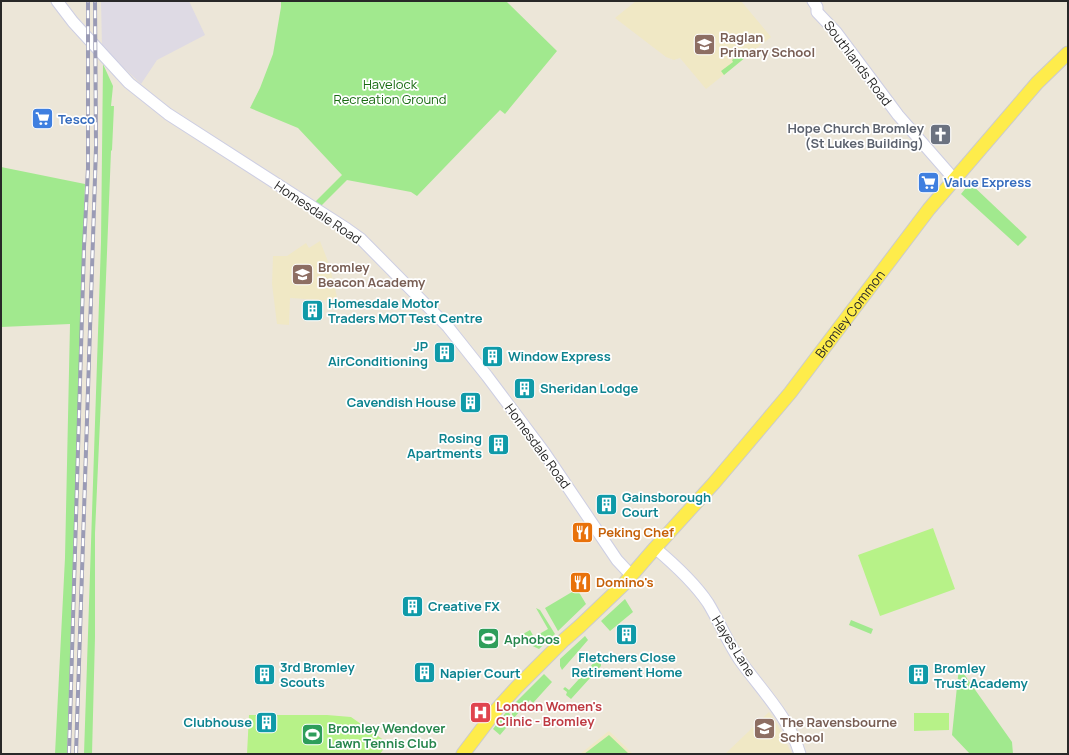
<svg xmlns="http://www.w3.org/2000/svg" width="1069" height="755" font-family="Manrope,sans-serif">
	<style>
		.industrial { fill: #dedae4 }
		.education { fill: #f0e8c5 }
		.green { fill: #a1e98e }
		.pitch { fill: #b7f288 }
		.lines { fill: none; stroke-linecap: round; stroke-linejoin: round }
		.secondary-casing { stroke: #cdcee3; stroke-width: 13 }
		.primary-casing { stroke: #cbcbcb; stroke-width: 15 }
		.secondary { stroke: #fff; stroke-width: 11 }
		.primary { stroke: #feec4b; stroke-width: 13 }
		.rail-casing { stroke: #9a9bb5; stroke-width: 4 }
		.rail { stroke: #fff; stroke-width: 2.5; stroke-dasharray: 8; stroke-linecap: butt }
		.labels { text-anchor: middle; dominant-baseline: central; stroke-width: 3.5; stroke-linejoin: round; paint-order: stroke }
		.education-label { font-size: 13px; font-weight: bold; fill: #785e54; stroke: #fff; text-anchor: start }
		.street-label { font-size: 13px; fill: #282828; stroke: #fff }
		.park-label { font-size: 13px; fill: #196b12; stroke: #fff }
		.shop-label { font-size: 13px; font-weight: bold; fill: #366cbe; stroke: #fff; text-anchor: start }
		.worship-label { font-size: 13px; font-weight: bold; fill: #5b616d; stroke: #fff; text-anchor: end }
		.culture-label { font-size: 13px; font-weight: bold; fill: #0d838f; stroke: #fff; text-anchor: start }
		.food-label { font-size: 13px; font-weight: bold; fill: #c56008; stroke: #fff; text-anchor: start }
		.leisure-label { font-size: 13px; font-weight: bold; fill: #27864d; stroke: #fff; text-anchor: start }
		.health-label { font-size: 13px; font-weight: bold; fill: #be3a42; stroke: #fff; text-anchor: start }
	</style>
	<rect width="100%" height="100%" fill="#ece6d8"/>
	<path class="industrial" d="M101,1H189L205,35L157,60L141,84L102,47Z"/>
	<path class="education" d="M636,1H741L771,37L706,89L680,58L674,60L666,57L615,18Z
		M320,241L329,264L338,301L290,298L289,325L277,324L272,284L273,256H287L306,243L309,248Z
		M769,712L777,724L792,754H725Z
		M609,731L633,754H580Z"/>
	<path class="green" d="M281,1H506L557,51L505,114L500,110L417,196L411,192L347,180L321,206L315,202L342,175L298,128L250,108L260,88L273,54L281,7Z
		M750,49L752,52L724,75L721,71L733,62L732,60L737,56L739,58Z
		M103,64L113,86L111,106H114L112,150L111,151L103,354L95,533V637L92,754H84L101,242Z
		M1,167L85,184L67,754H55L65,558L70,324L1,327Z
		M970,183L1027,237L1018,246L961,194Z
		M577,589L586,604L558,631L545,608Z
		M625,599L633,612L610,631L601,621Z
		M536,608L540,610L555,634L539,649L516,638L530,630L534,637L548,629Z
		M851,620L873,629L871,634L849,625Z
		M585,636L588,640L562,670L560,666V659Z
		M599,657L601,659V666L571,699L566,695L567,692L563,689L565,687L569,690Z
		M959,667L1012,742L1013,754H970L952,735Z
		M544,674L552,682L533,703L530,700L512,720V713L509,709Z
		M507,711L510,714L511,722L500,735L493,729Z
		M609,735L629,754H584Z"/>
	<path class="pitch" d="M933,528L955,589L880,616L858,555Z
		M914,713H949V730L914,731Z
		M249,715H327L351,717L388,743L380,754H247Z"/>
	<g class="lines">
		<defs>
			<path id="secondary" d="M57,1L73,22L129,83L168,114L347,229L361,239L448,327L487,376L544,452L617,560L631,575
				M813,1L817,7V12L836,32L898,115L954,179
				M655,548C674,564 694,582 708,603C719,621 727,641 739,659C761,690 789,717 800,754"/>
			<g id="primary">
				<path id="s1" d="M463,754L497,709L517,687L564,640L580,626L624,584L655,548L714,483L790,393L929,209L1037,83L1068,53"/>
			</g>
		</defs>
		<use href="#secondary" class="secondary-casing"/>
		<use href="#primary" class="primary-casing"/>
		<use href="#secondary" class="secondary"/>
		<use href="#primary" class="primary"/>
		<defs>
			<path id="rail" d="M69,754L84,247L88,168V1
				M76,754L96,147L95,1"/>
		</defs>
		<use href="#rail" class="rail-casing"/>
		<use href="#rail" class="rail"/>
	</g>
	<defs>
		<symbol id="school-square" viewBox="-11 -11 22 22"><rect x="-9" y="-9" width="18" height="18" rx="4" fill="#8d6e63" stroke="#fff"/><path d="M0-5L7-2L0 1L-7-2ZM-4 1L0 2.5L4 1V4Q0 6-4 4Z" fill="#fff"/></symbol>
		<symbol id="supermarket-square" viewBox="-11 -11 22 22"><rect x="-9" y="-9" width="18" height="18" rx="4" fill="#3f7fe0" stroke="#fff"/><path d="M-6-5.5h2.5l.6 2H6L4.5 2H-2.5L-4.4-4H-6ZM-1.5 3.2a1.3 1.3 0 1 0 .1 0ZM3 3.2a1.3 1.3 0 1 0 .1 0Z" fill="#fff"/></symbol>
		<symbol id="church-square" viewBox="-11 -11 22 22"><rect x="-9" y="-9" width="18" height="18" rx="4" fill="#6b7280" stroke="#fff"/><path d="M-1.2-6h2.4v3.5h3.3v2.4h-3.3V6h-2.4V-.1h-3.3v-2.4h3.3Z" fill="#fff"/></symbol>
		<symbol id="building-square" viewBox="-11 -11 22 22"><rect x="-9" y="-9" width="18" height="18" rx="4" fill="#0f9aa8" stroke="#fff"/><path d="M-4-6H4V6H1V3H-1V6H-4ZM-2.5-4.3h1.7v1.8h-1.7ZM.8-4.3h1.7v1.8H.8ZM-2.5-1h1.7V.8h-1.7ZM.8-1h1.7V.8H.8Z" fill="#fff"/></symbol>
		<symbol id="restaurant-square" viewBox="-11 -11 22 22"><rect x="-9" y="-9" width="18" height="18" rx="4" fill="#e8710a" stroke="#fff"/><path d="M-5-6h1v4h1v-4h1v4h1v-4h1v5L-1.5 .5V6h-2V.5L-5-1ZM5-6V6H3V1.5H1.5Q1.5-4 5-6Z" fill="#fff"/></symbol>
		<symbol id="stadium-square" viewBox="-11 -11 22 22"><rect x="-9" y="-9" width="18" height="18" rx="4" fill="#2e9e5b" stroke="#fff"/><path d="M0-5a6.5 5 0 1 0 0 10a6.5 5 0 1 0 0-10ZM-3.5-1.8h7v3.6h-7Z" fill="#fff"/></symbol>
		<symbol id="hospital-square" viewBox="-11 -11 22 22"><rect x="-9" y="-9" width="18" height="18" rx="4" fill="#e0444e" stroke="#fff"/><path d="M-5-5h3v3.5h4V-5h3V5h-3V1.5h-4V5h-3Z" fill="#fff"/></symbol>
	</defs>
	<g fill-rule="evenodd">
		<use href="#school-square" x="692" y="32" width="25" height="25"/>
		<use href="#supermarket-square" x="30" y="106" width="25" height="25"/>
		<use href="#church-square" x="928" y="122" width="25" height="25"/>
		<use href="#supermarket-square" x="916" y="170" width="25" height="25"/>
		<use href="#school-square" x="290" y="262" width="25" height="25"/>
		<use href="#building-square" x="300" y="298" width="25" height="25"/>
		<use href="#building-square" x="432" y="340" width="25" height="25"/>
		<use href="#building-square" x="480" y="344" width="25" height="25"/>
		<use href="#building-square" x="512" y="376" width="25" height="25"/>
		<use href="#building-square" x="458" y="390" width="25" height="25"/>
		<use href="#building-square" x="486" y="432" width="25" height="25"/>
		<use href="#building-square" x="594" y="492" width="25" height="25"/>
		<use href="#restaurant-square" x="570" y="520" width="25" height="25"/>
		<use href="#restaurant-square" x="568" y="570" width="25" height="25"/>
		<use href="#building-square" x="400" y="594" width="25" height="25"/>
		<use href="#building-square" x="614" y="622" width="25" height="25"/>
		<use href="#stadium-square" x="476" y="626" width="25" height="25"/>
		<use href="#building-square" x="412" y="660" width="25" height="25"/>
		<use href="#building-square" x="252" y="662" width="25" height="25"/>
		<use href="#building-square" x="906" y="662" width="25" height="25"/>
		<use href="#hospital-square" x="468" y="700" width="25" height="25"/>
		<use href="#building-square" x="254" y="710" width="25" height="25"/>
		<use href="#school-square" x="752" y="716" width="25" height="25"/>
		<use href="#stadium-square" x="300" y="722" width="25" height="25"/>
	</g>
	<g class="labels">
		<g class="education-label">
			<text x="720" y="37">Raglan<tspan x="720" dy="15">Primary School</tspan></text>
			<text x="318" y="267">Bromley<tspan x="318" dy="15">Beacon Academy</tspan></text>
			<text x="780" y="722">The Ravensbourne<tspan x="780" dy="15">School</tspan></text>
		</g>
		<g class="street-label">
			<text transform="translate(858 63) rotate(53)">Southlands Road</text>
			<text transform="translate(318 212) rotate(34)">Homesdale Road</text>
			<text stroke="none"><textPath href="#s1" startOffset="587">Bromley Common</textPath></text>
			<text transform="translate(538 446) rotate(54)">Homesdale Road</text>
			<text transform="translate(734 646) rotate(58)">Hayes Lane</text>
		</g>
		<g class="park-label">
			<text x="390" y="84">Havelock<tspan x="390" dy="15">Recreation Ground</tspan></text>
		</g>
		<g class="shop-label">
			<text x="58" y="119">Tesco</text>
			<text x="944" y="182">Value Express</text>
		</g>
		<g class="worship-label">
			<text x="924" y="128">Hope Church Bromley<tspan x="924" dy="15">(St Lukes Building)</tspan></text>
		</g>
		<g class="culture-label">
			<text x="328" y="303">Homesdale Motor<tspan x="328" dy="15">Traders MOT Test Centre</tspan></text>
			<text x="428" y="346" text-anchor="end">JP<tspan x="428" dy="15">AirConditioning</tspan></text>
			<text x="508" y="356">Window Express</text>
			<text x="540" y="388">Sheridan Lodge</text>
			<text x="456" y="402" text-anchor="end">Cavendish House</text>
			<text x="482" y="438" text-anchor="end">Rosing<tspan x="482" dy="15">Apartments</tspan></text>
			<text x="622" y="497">Gainsborough<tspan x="622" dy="15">Court</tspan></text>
			<text x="428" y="606">Creative FX</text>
			<text x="627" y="657" text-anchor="middle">Fletchers Close<tspan x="627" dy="15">Retirement Home</tspan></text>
			<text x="280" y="667">3rd Bromley<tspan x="280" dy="15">Scouts</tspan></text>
			<text x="934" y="668">Bromley<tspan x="934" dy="15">Trust Academy</tspan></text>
			<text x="440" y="673">Napier Court</text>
			<text x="252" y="722" text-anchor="end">Clubhouse</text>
		</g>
		<g class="food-label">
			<text x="598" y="532">Peking Chef</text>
			<text x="596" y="582">Domino's</text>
		</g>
		<g class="leisure-label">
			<text x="504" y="639">Aphobos</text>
			<text x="328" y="728">Bromley Wendover<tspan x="328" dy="15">Lawn Tennis Club</tspan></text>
		</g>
		<g class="health-label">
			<text x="496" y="706">London Women's<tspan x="496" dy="15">Clinic - Bromley</tspan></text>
		</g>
	</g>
	<rect width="1069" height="755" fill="none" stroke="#282828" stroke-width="4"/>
</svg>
